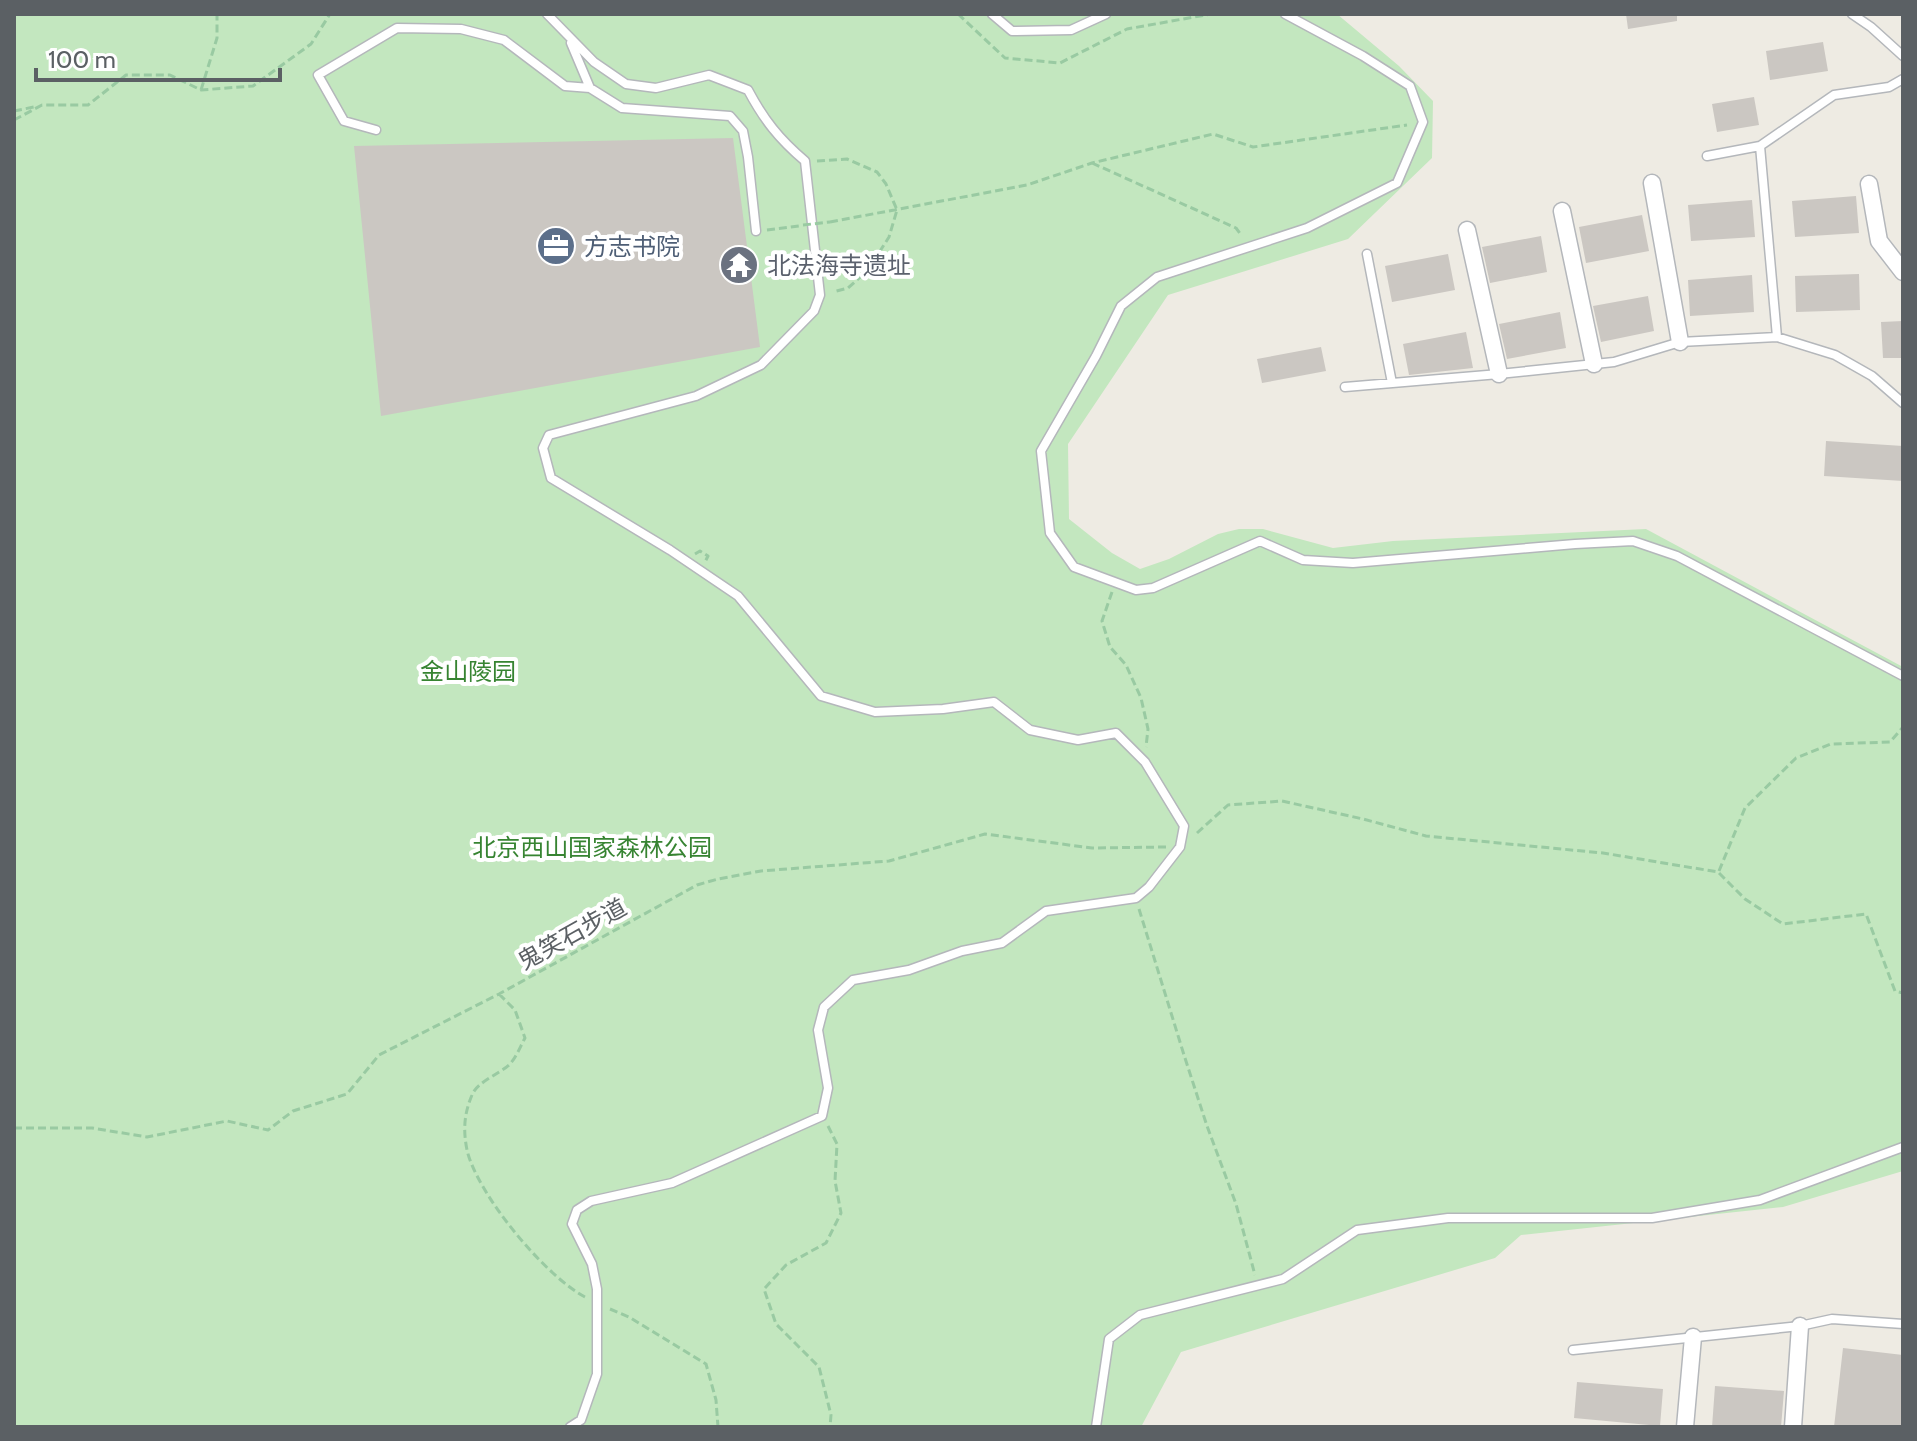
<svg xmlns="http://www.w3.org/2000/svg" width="1917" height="1441" font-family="Cabin,'Noto Sans SC',sans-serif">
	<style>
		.green { fill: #c3e7bf }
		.building { fill: #cbc7c2 }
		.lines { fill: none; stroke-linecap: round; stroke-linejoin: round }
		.lane-casing { stroke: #b4b7bb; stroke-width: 11 }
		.street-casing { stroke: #b4b7bb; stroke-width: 19 }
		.path { stroke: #99caa2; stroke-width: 3; stroke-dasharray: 8 4; stroke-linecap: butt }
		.lane { stroke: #fff; stroke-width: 8 }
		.street { stroke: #fff; stroke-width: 16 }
		.path-bridge { stroke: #99caa2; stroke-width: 3; stroke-dasharray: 8 4; stroke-linecap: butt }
		.labels { text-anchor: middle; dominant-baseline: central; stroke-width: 8; stroke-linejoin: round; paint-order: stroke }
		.service-label { font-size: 24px; fill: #4e5e75; stroke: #fff; text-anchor: start }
		.worship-label { font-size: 24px; fill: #5b616d; stroke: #fff; text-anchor: start }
		.park-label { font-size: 24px; fill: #378432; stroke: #fff }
		.street-label { font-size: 24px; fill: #5b6064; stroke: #fff }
	</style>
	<rect width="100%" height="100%" fill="#eeebe3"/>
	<path class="green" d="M14,14H1337L1399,66L1433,101L1432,158L1348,239L1168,295L1068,444L1069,519L1112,553L1140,569L1169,559L1218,534L1239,529H1263L1333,548L1393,541L1646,529L1903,667V1171L1783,1207L1521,1235L1495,1258L1181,1352L1141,1427H14Z"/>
	<path class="building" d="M1626,14H1677V21L1628,29Z
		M1823,42L1828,71L1770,80L1766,51Z
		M1754,97L1759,125L1717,132L1712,104Z
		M733,138L760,347L381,416L354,146Z
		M1856,196L1859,233L1795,237L1792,201Z
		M1752,200L1755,237L1691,241L1688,205Z
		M1642,215L1649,251L1586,263L1579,227Z
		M1541,236L1547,272L1490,283L1482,247Z
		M1448,254L1455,290L1392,302L1385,266Z
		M1859,274L1860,310L1796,312L1795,276Z
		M1752,275L1754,312L1690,316L1688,280Z
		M1648,296L1654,331L1601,342L1593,306Z
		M1560,312L1566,348L1507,359L1499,324Z
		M1903,321V358H1883L1881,322Z
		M1466,332L1473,368L1409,375L1403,344Z
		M1321,347L1326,371L1262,383L1257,359Z
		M1826,441L1903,446V481L1824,476Z
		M1843,1348L1903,1355V1427H1834Z
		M1577,1382L1663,1389L1660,1426L1574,1418Z
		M1715,1386L1784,1391L1781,1427H1712Z"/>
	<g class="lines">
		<defs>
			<path id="lane" d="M547,14L594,62L626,84L656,88L709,75L748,90C764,120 779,139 805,161L820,295L814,311L761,365L696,396L549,435L543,448L551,478L670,550L738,596L821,696L875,712L943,709L994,702L1030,730L1078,740L1116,733L1145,762L1184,826L1180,847L1149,887L1136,898L1046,911L1002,943L962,951L909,970L853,980L824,1007L818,1030L828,1088L822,1116L672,1183L591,1201L577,1210L572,1224L592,1264L597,1289V1374L581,1420L570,1427
				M992,14L1012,31L1071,30L1106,14
				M1285,14L1363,56L1410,86L1423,122L1397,183L1307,228L1157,277L1121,306L1096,356L1041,451L1050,533L1074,567L1136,590L1153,588L1260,541L1303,560L1353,563L1575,544L1633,541L1677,556L1903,676
				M1852,14L1871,27L1903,56
				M571,43L590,88L622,108L730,116L743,131L748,157L756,231
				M376,130L344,121L318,75L397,28L461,29L504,40L565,86L590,88
				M1760,146L1777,337
				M1707,156L1760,146L1834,95L1889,87L1903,79
				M1367,254L1392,383
				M1345,387L1499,374L1614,362L1680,342L1777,337L1835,355L1872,376L1903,403
				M1573,1350L1800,1326L1832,1319L1903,1324
				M1096,1427L1109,1339L1140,1315L1283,1279L1357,1230L1448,1218H1652L1760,1200L1903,1147"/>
			<path id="street" d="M1652,183L1680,342
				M1869,184L1879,241L1903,272
				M1562,211L1594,364
				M1467,230L1499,374
				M1685,1427L1693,1337
				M1793,1427L1800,1326"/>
		</defs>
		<use href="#lane" class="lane-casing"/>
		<use href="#street" class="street-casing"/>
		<path class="path" d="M958,14L1005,58L1060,63L1127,29L1211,14
			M201,90L217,38V14
			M14,111L34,107
			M14,120L42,105H88L126,75H170L201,90L253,86L311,44L330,14
			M817,161L847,159L877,172L886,184L897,210L889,237L868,270L848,288L833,292
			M1092,163L1236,228L1242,236
			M830,222L1027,185L1092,163L1213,134L1253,147L1407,125
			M767,230L799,226
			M695,554L700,551L708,556L705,562
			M1112,592L1102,621L1110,647L1126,665L1141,698L1148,729L1146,747
			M1197,833L1228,805L1282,801L1363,819L1426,836L1603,853L1718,872L1745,899L1783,924L1866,914L1895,991L1903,993
			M1719,871L1745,808L1796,758L1831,744L1890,742L1903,727
			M1139,909L1184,1055L1207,1126L1236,1204L1255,1275
			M499,994L515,1010L525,1038C520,1047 516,1058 509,1065C499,1074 477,1082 472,1095C464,1114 463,1130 467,1150C477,1194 545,1276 585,1297
			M828,1126L837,1144L835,1181L841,1213L826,1243L786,1265L764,1289L776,1324L819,1367L831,1415L830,1427
			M14,1128H92L147,1137L227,1121L268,1130L293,1111L347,1094L379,1055L499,994L697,885L718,879L761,871L889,861L985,834L1092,848L1166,847
			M610,1309L629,1317L706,1364L716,1400L718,1427"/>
		<use href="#lane" class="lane"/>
		<use href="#street" class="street"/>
		<path class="path-bridge" d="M803,225L830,222"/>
	</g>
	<defs>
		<symbol id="office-disc" viewBox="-11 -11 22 22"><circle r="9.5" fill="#5c6f8a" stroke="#fff"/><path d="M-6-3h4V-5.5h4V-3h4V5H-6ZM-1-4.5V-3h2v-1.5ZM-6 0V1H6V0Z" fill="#fff"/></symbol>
		<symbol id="temple-disc" viewBox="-11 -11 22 22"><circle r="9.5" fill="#6b7280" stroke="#fff"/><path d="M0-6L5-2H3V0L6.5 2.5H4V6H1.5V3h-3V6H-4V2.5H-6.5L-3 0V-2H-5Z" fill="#fff"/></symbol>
	</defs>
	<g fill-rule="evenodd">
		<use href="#office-disc" x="534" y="224" width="44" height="44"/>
		<use href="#temple-disc" x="717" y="243" width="44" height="44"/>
	</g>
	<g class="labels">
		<g class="service-label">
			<text x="584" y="246">方志书院</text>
		</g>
		<g class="worship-label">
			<text x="767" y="265">北法海寺遗址</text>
		</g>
		<g class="park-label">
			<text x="468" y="671">金山陵园</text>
			<text x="592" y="847">北京西山国家森林公园</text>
		</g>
		<g class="street-label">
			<text transform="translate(572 934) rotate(-29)">鬼笑石步道</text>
		</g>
	</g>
	<rect width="1917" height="1441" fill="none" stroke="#5b6064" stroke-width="32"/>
	<path d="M36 68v12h244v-12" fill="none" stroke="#5b6064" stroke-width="4"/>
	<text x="48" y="68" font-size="24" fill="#5b6064" stroke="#ffffff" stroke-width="6" paint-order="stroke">100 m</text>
</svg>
